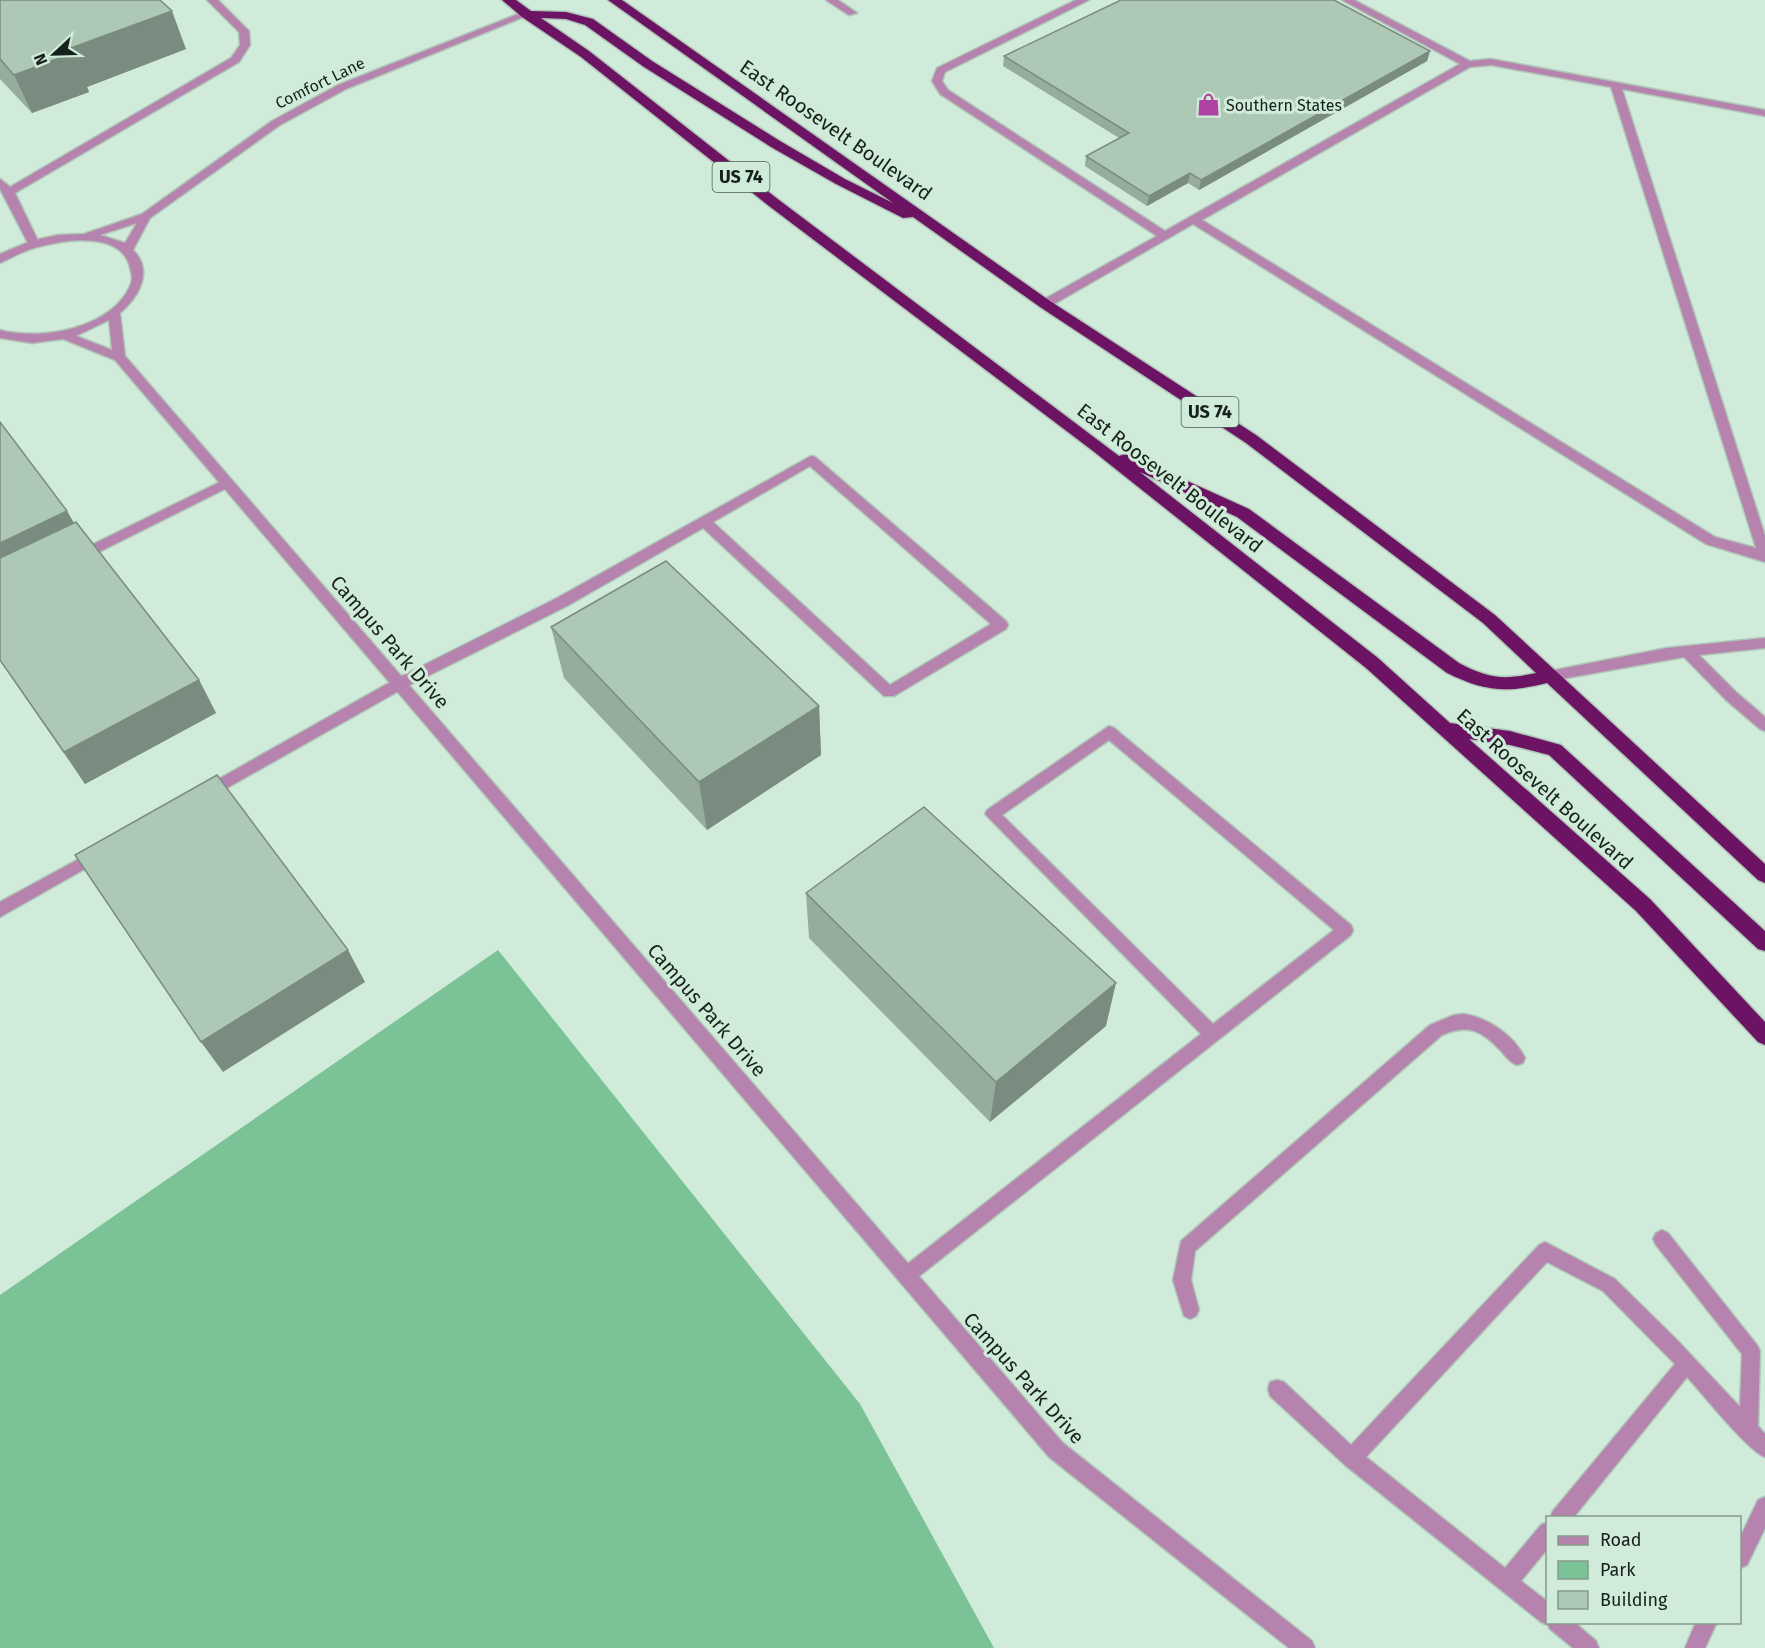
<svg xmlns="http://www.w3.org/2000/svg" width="1765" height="1648" font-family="'Fira Sans',sans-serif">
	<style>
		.green { fill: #7bc396 }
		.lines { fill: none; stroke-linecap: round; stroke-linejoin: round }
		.lane-casing { stroke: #afc7b7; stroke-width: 3 }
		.street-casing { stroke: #afc7b7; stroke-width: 3 }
		.highway-casing { stroke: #afc7b7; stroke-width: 3 }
		.lane { fill: #b683ae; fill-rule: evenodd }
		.street { fill: #b683ae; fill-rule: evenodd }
		.highway { fill: #6c1364; fill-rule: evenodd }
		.wall { fill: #96ac9d }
		.shaded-wall { fill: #7a8c7f }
		.building { fill: #aec8b6; stroke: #7a8c7f; stroke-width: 1.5 }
		.labels { text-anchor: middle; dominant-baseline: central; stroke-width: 6; stroke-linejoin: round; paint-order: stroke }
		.far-street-label { font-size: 16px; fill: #17211b; stroke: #d0ebd9 }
		.far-poi-label { font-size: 16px; fill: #17211b; stroke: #d0ebd9; text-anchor: start }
		.shield { fill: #d0ebd9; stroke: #4e5e54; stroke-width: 1.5 }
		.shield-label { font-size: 18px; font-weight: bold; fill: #17211b }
		.street-label { font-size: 20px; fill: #17211b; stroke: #d0ebd9 }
	</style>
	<rect width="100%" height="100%" fill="#d0ebd9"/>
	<path class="green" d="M498,950L860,1404L994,1648H0V1295Z"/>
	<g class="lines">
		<defs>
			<path id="lane" d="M207,0H218L249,31L250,45L239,62L15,193L39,243L33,246L29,245L0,189V179L10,187L231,58L240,45L239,32Z
				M826,0H838L857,13L849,15Z
				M1076,0H1089L945,72L942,81L948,90L1165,231L1460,64L1342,0H1354L1470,61L1491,59L1765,110V116L1622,89L1765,536V562L1706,544L1193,224L1049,307H1041V301L1157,236L940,94L932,81L937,68ZM1491,65L1611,87L1756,548L1715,537L1202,220L1470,67Z
				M811,456L815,457L1006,621L1008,625L1006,629L894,696H884L703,528L567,606L404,688L211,797H201L199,793L201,789L394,680L557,598ZM810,466L991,624L890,685L713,522Z
				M226,479L232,483L231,486L83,560L78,562L71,557L73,554Z
				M1765,638V648L1699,655L1736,692L1765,717V731L1760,729L1726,700L1684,657L1550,681L1543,676L1550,671L1667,648Z
				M1109,726L1114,728L1351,925L1353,930L1351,935L913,1281L907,1284L901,1281L898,1275L901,1269L1201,1034L985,814L987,810ZM1109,740L1334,930L1213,1024L1002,815Z
				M99,848L104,850L107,854L104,858L0,917V902Z
				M1464,1014C1488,1018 1514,1035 1525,1058L1523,1063L1517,1065C1509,1062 1506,1056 1500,1050C1481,1030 1468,1024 1442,1035L1195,1251L1191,1280L1199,1310L1196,1316L1190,1319L1184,1316L1173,1280L1181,1241L1430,1025L1454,1015Z
				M1662,1230L1668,1233L1757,1345L1760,1351L1758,1426L1765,1434V1457C1748,1451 1703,1394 1687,1377L1573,1518H1550L1553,1511L1675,1364L1603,1291L1547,1262L1366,1457L1505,1568L1541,1525L1548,1522V1548L1521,1581L1548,1602V1622H1574L1596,1641L1599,1648H1573L1550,1629L1548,1625L1541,1622L1345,1465L1270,1396L1268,1389L1270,1382L1277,1380L1284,1382L1351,1445L1539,1245L1545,1242L1615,1279L1678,1341L1740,1407L1742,1354L1656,1245L1653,1239L1656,1233Z
				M1765,1497V1528L1747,1565L1740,1568V1538L1758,1500Z
				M1696,1622H1717L1705,1648H1685Z"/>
			<path id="street" d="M523,12L531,14L346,89L280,125L150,218L133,250C154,271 139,297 120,313L125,356L1063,1443L1312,1641L1315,1648H1289L1049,1457L115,360L63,339L32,343L0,338V330C40,341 111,329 130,286C133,279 132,275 130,268C124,237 81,238 56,243C44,245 32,248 21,253C14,256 7,260 0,263V254L31,241L58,235L84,234L142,214L272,121L338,85ZM137,223L125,243L100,235ZM109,320L112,350L76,336Z"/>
			<path id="highway" d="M502,0H516L531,11L566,12L593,19L652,61L780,141L845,179L893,203L608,0H622L1050,301L1256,435L1495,615L1765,864V883L1758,880L1547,683C1506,693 1486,692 1447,673L1237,517L1140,472L1378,658L1450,723L1510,731L1561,745L1765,931V951L1758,949L1549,755L1510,745L1469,739L1650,899L1765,1022V1045L1758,1042L1636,911L1366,668L1093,451L769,206L581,57L522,17ZM541,18L566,19L585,25L644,67L771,147L836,184L903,218L913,217L1040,307L1246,443L1483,623L1536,673C1504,680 1489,679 1459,663L1249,509L1130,455L1125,454L1119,456L779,200L589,51Z"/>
		</defs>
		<use href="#lane" class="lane-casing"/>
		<use href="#street" class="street-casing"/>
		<use href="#highway" class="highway-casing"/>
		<use href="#lane" class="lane"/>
		<use href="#street" class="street"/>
		<use href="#highway" class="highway"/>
	</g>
	<path class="wall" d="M0,0L186,49L87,87L89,92L32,113L0,79Z
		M1430,51L1427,61L1199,190L1188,183L1147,206L1085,166L1086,156L1119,138L1003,66L1004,56Z
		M0,422L67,511L74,523L199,680L216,713L85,784L0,661Z
		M551,627L819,706L821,755L707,830L564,678Z
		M806,893L1106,1026L990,1122L809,938Z"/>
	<path class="shaded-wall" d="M172,11L186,49L87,87L89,92L32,113L14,75L68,49Z
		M1430,51L1427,61L1199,190L1201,180Z
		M1190,173L1188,183L1147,206L1149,196Z
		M67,511L86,545L0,588V543Z
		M199,680L216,713L85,784L64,752Z
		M819,706L821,755L707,830L699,782Z
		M348,950L365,982L223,1072L201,1042Z
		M1116,983L1106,1026L990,1122L996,1082Z"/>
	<path class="building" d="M0,0H160L172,11L68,49L73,53L14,75L0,59Z
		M1121,0H1334L1430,51L1201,180L1190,173L1149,196L1086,156L1129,133L1004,56Z
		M0,422L67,511L0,543Z
		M76,522L199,680L64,752L0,660V558Z
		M666,561L819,706L699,782L551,627Z
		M217,775L348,950L201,1042L75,855Z
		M924,807L1116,983L996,1082L806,893Z"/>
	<defs>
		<symbol id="shop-bare" viewBox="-9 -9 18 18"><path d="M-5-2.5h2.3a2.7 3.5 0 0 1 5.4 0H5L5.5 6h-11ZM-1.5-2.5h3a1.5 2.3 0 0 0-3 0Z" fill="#af43a4" stroke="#d0ebd9" stroke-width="2.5" paint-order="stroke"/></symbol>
	</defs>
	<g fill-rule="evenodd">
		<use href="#shop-bare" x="1192" y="88" width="33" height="33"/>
	</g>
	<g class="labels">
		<g class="far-street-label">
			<text transform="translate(320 83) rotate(-26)">Comfort Lane</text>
		</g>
		<g class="far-poi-label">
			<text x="1226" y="105">Southern States</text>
		</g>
		<g class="shield">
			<rect x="712.5" y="162" width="57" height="30" rx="4.5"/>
			<rect x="1181.5" y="397" width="57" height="30" rx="4.5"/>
		</g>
		<g class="shield-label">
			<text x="741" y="177">US 74</text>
			<text x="1210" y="412">US 74</text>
		</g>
		<g class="street-label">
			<text transform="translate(836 130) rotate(35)">East Roosevelt Boulevard</text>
			<text transform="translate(1170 478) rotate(38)">East Roosevelt Boulevard</text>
			<text transform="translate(390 642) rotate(49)">Campus Park Drive</text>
			<text transform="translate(1545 789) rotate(42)">East Roosevelt Boulevard</text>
			<text transform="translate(707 1010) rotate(49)">Campus Park Drive</text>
			<text transform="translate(1024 1378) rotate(48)">Campus Park Drive</text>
		</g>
	</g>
	<rect x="1546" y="1516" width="195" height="108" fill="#d0ebd9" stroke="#869a8d" stroke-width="1.5"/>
	<rect x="1558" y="1536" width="30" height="9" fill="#b683ae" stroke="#869a8d" stroke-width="1.5"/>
	<text x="1600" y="1546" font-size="18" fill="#17211b">Road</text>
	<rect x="1558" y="1561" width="30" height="18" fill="#7bc396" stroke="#869a8d" stroke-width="1.5"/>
	<text x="1600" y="1576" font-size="18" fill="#17211b">Park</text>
	<rect x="1558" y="1591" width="30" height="18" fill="#aec8b6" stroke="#869a8d" stroke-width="1.5"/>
	<text x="1600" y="1606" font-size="18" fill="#17211b">Building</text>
	<g transform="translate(54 54) rotate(248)" stroke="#d0ebd9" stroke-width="4.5" paint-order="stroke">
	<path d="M0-4.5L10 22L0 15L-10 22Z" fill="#17211b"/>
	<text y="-9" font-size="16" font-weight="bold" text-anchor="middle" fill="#17211b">N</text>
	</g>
</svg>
